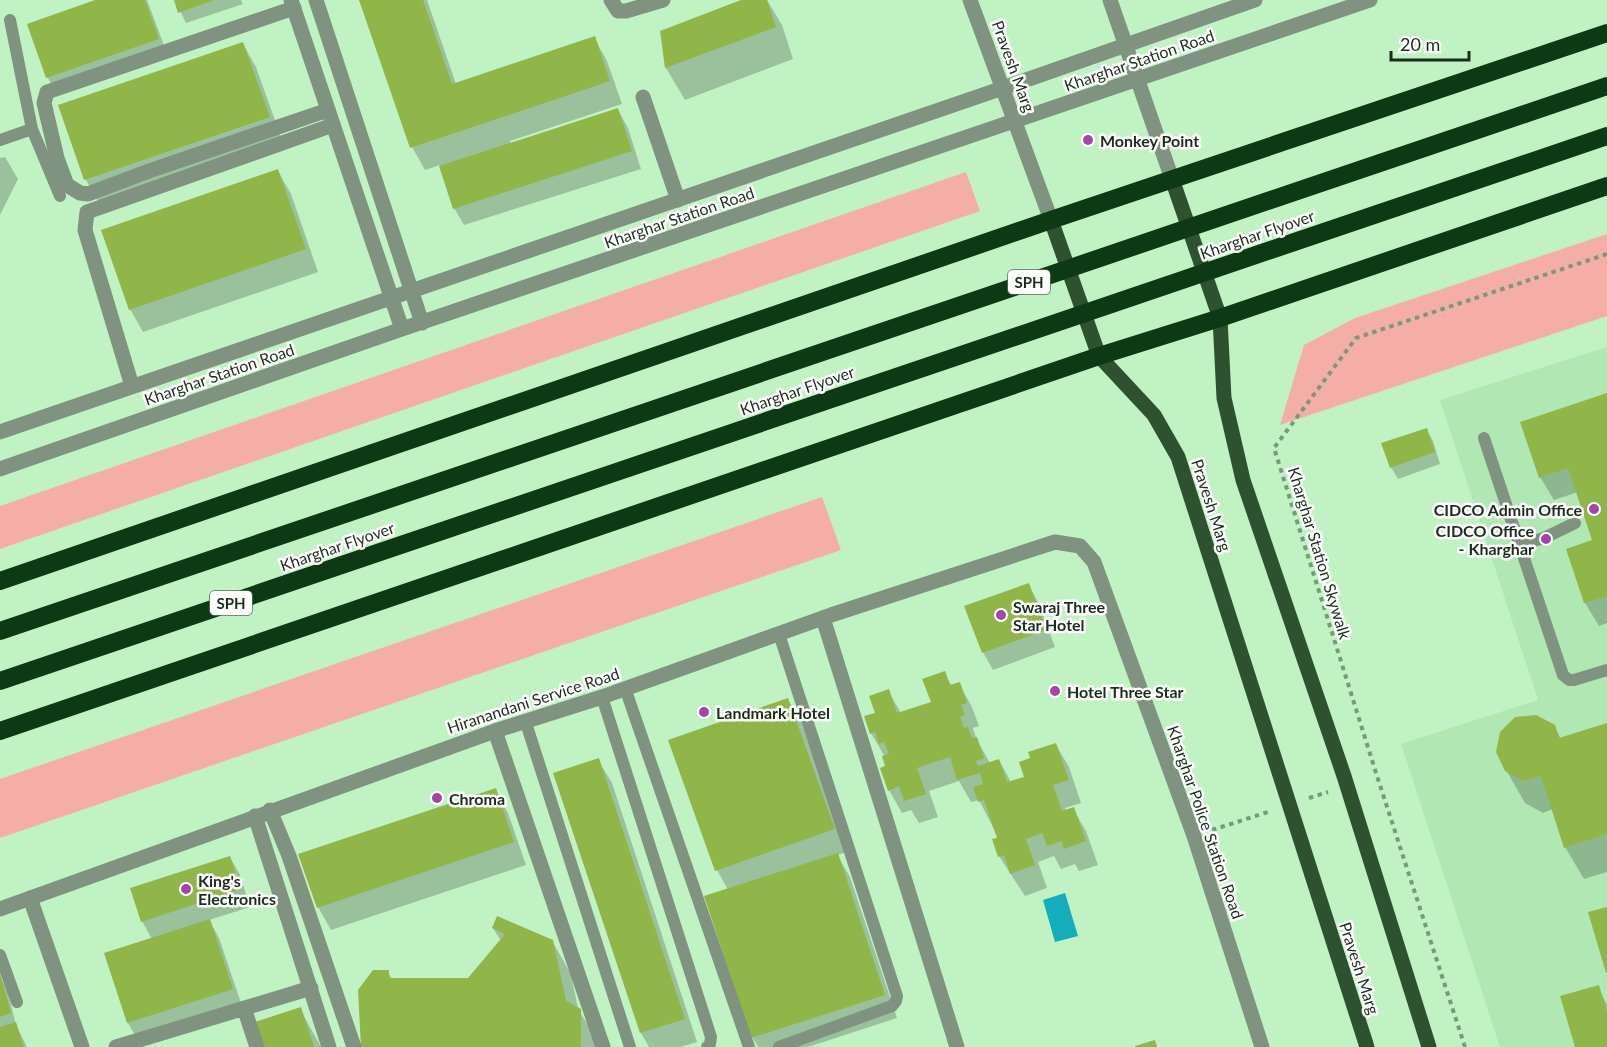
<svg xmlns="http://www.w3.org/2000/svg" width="1607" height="1047" font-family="Lato,sans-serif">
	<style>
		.built { fill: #b1e7b3 }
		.green { fill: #f5aea7 }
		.water { fill: #14adbc }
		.shadow { fill: #0003 }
		.building { fill: #90b549 }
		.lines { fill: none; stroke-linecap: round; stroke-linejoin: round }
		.path { stroke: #779b79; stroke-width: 4; stroke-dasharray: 4.5 4.5; stroke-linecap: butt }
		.service { stroke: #7f9380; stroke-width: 12 }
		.minor { stroke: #7f9380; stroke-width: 15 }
		.tertiary { stroke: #7f9380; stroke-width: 15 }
		.primary { stroke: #2e5230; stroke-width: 15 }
		.motorway { stroke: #0d3a14; stroke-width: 18 }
		.poi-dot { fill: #a644aa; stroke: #fff; stroke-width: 2 }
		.labels { text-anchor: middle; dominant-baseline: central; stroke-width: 5; stroke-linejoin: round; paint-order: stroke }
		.shield { fill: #fff; stroke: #5f6c5f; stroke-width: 1.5 }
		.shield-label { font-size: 15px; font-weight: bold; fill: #1a2d1b }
		.street-label { font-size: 16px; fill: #1a2d1b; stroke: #fff }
		.poi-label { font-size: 16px; font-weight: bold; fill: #1a2d1b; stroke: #fff; text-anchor: start }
	</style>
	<rect width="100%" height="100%" fill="#c1f2c3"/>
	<path class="built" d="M1607,347V1047H1500L1401,744L1538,700L1440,400Z"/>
	<path class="green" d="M966,172L980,211L0,549V506Z
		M1607,234V316L1280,425L1304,345L1355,318Z
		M822,497L841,550L0,838V779Z"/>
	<path class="water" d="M1065,893L1078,936L1055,942L1043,900Z"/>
	<path class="shadow" d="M100,0H147L168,56L58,95L48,78L29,25Z
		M175,0H241L243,4L186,23Z
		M361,0H427L456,84L594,38L607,61L622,104L510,141L511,144L618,110L628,128L641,169L464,225L454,208L440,165L425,170L412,147Z
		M746,0H767L782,25L793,59L685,100L666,68L661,32Z
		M243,44L256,67L282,140L99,203L86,180L60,106Z
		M5,157L18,179L0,215V158Z
		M278,171L291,194L318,272L143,332L130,309Z
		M1607,395V623L1599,626L1585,603L1567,550L1594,541L1578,492L1554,500L1540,477Z
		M1426,429L1433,441L1440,464L1398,479L1391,467Z
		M1028,584L1038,602L1055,647L993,670L983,652Z
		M944,673L952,686L959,684L972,707L979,726L973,728L976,738L990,763L999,760L1011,782L1026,777L1056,745L1069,767L1081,803L1065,808L1066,811L1073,809L1086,831L1098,865L1079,871L1075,864L1061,869L1054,856L1038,862L1047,888L1025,896L999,856V839L979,800L971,802L959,781L929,791L938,817L919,823L911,810L902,813L889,790L885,757L871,733L877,714L888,691L901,713L932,703Z
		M788,700L801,722L847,852L837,855L850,877L897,1018L808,1047H758L753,1038L706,897L728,890L717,870Z
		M1607,725V872L1584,879L1565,847L1553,809L1543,813L1525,803L1506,770L1554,726L1561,739Z
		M598,760L612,783L697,1042L681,1047H649L641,1033L555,774Z
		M495,790L508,813L526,865L331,930L318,907Z
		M230,857L240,875L250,907L209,920L219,938L242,1006L138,1040L128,1023L106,954L152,939L142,921Z
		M493,928L552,941L571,974L578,1009L599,1043V1047H363L388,972L392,979H468L501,941Z
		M0,977L7,989L16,1025L27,1047H0Z
		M1598,987L1607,1005V1047H1576Z
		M300,1009L321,1047H264Z"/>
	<path class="building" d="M95,0H145L159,39L46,78L27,24Z
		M174,0H214L178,13Z
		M359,0H423L452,84L595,36L610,81L410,148Z
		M741,0H767L776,27L665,68L660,31Z
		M243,42L270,117L84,180L58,105Z
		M618,108L632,151L453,209L439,166Z
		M278,169L306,249L129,310L101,230Z
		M1607,393V596L1584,603L1566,549L1592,540L1568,468L1539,478L1520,422Z
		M1427,428L1435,452L1390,468L1381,443Z
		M1029,583L1046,630L982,653L964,606Z
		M945,671L950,685L960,682L967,703L961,705L965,715L960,717L964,728L968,727L972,738L977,737L984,758L976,761L978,766L999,759L1007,782L1024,777L1019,762L1030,758L1028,752L1056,743L1069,780L1053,785L1062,811L1074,807L1086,841L1064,849L1062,841L1047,846L1042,833L1026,839L1035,865L1010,874L1004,855L998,857L992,839L997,838L984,800L978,802L973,787L983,784L980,773L957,780L950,757L917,768L926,794L904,801L899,786L888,791L880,768L885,766L882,756L889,754L884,742L879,744L875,732L870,734L864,716L875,713L869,696L889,689L897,713L931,702L922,679Z
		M788,698L835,829L715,871L668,740Z
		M1536,715L1555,725L1559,738L1607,723V834L1564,848L1541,776L1524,781L1505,771L1496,752L1500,732L1515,717Z
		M599,758L685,1019L640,1033L553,773Z
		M496,788L514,842L317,908L298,854Z
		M838,853L885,995L751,1038L704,896Z
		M230,856L241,889L141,922L130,888Z
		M1607,907V973H1606L1588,912Z
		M497,916L553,940L566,1001L581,1009V1047H361L358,990L373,970H389V978H468L505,934L492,928Z
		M210,919L233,989L127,1023L104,953Z
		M0,973L11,1013L0,1017Z
		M1599,985L1607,1013V1047H1575L1560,996Z
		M301,1007L314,1047H263L255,1022Z
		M16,1022L24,1047H0V1027Z
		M1155,1040L1157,1047H1135V1046Z"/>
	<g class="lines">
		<path class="path" d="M1309,798L1328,792
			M1212,830L1271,811
			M1465,1047L1377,776L1274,448L1356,338L1607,254"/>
		<path class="service" d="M10,20L32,129L60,196
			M0,140L32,129
			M1484,438L1563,675L1569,680H1574L1607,670
			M1520,545L1544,538L1575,523
			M779,634L897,996L896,1001L892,1006L779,1047
			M625,688L749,1047
			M602,697L711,1037L710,1044L707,1047
			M525,720L630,1047
			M0,955L17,1002"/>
		<path class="minor" d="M611,0L618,11H626L663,0
			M294,8L47,92L44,103L57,158L67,185L80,193L88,194L149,171L328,110
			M643,97L678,200
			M132,386L85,230L87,212L333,125
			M823,618L957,1047
			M495,731L603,1047
			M270,810L289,856L354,1047
			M255,816L329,1047
			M30,898L82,1047
			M244,1008L257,1047
			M116,1047L311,988"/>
		<path class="tertiary" d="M291,0L402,329
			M316,0L422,323
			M970,0L1051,220
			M1110,0L1172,179
			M0,432L1003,88L1255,0
			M0,469L402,329L1370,0
			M0,909L495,731L602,697L831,615L1055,542L1080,546L1094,562L1194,836L1262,1047"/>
		<path class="primary" d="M1172,179L1220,318L1224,398L1243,480L1344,776L1429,1047
			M1051,220L1099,356L1154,415L1178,457L1367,1047"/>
		<path class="motorway" d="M0,581L1051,220L1607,33
			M0,631L1607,86
			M0,681L1607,136
			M0,731L1099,356L1220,318L1607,186"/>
	</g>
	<g class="poi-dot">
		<circle cx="1088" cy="140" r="6"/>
		<circle cx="1594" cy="509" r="6"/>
		<circle cx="1546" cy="539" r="6"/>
		<circle cx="1001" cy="615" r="6"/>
		<circle cx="1055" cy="691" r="6"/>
		<circle cx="704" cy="712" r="6"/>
		<circle cx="437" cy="798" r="6"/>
		<circle cx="186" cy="889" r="6"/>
	</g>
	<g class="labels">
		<g class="shield">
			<rect x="1008" y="270" width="42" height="24" rx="4.5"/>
			<rect x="210" y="591" width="42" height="24" rx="4.5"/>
		</g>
		<g class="shield-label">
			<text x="1029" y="282">SPH</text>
			<text x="231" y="603">SPH</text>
		</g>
		<g class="street-label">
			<text transform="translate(1139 60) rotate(-19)">Kharghar Station Road</text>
			<text transform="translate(1014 66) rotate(70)">Pravesh Marg</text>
			<text transform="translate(679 217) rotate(-19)">Kharghar Station Road</text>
			<text transform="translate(1257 234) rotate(-19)">Kharghar Flyover</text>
			<text transform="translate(219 374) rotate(-19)">Kharghar Station Road</text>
			<text transform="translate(797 390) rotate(-19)">Kharghar Flyover</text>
			<text transform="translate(1212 505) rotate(72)">Pravesh Marg</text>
			<text transform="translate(337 546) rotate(-19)">Kharghar Flyover</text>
			<text transform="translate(1320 553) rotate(73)">Kharghar Station Skywalk</text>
			<text transform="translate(533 700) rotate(-18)">Hiranandani Service Road</text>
			<text transform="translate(1206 822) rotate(71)">Kharghar Police Station Road</text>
			<text transform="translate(1360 968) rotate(72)">Pravesh Marg</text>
		</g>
		<g class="poi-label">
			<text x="1100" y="140">Monkey Point</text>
			<text x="1582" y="509" text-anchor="end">CIDCO Admin Office</text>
			<text x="1534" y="530" text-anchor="end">CIDCO Office<tspan x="1534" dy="18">- Kharghar</tspan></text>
			<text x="1013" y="606">Swaraj Three<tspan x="1013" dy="18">Star Hotel</tspan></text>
			<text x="1067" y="691">Hotel Three Star</text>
			<text x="716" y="712">Landmark Hotel</text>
			<text x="449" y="798">Chroma</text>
			<text x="198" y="880">King's<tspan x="198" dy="18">Electronics</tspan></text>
		</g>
	</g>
	<path d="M1391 51v9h78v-9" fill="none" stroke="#1a2d1b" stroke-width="3"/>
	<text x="1400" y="51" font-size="18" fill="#1a2d1b" stroke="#ffffff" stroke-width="4.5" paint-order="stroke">20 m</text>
</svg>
